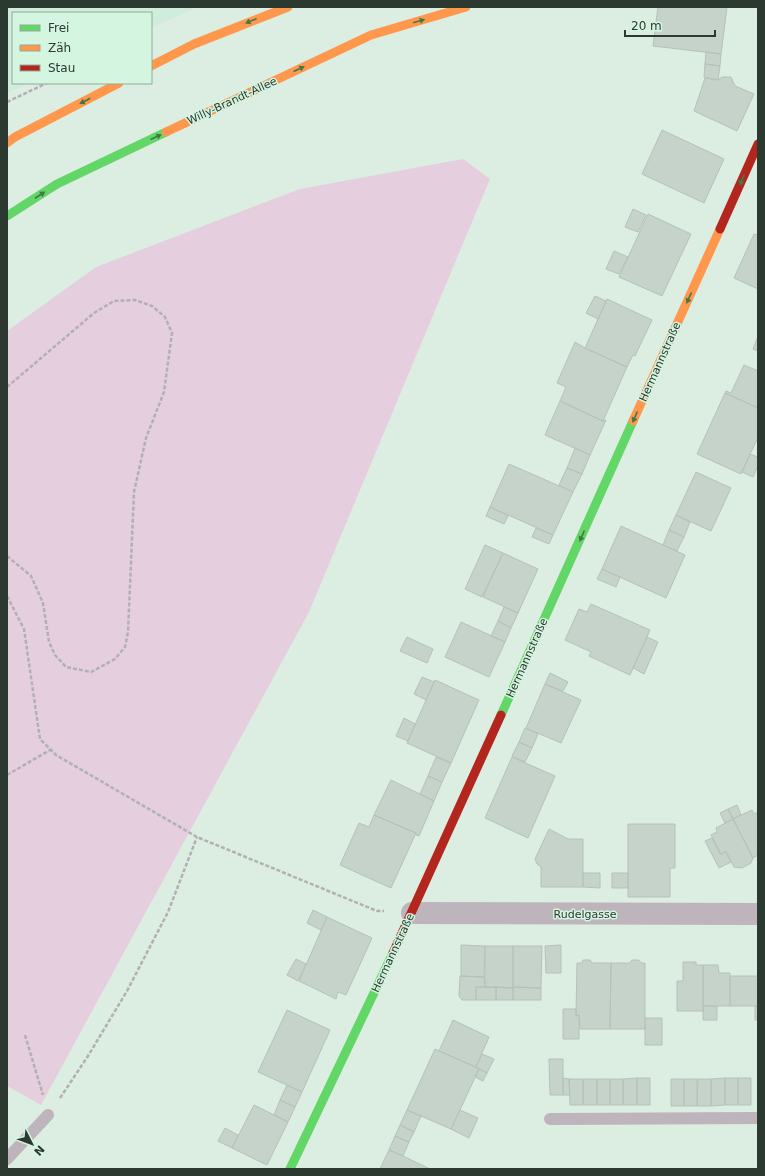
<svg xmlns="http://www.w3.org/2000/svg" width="765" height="1176" font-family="'DejaVu Sans',sans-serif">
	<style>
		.built { fill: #cfedda }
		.green { fill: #e5cfdf }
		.building { fill: #c5d3ca; stroke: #b4c2b9 }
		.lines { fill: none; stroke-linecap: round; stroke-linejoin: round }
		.path { stroke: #b2b0b2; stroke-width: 2.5; stroke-dasharray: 4 2; stroke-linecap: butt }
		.lane { stroke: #beb4bb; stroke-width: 12 }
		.street { stroke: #beb4bb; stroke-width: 22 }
		.fast { stroke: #63d668; stroke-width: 9 }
		.slow { stroke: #ff974d; stroke-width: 9 }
		.jam { stroke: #b3261e; stroke-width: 9 }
		.oneway { fill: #427847 }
		.labels { text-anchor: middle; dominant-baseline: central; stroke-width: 3; stroke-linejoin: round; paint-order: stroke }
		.street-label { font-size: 11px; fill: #2c3931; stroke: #d4f5e0 }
	</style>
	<rect width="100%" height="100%" fill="#dcede2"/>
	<path class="built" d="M7,7H197L151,28V13H13V83H29L7,93Z"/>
	<path class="green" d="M463,159L490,179L309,612L41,1105L7,1086V331L96,267L300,189Z"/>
	<path class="building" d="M658,7H727L721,54L653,46Z
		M706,52L721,54L720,66L705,64Z
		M705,64L720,66L718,80L704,77Z
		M722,77H731L735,86L754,94L737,131L694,111L705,78L718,80Z
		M662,130L724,159L704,203L642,174Z
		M633,209L646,215L638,232L625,227Z
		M648,214L691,234L662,296L619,277Z
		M754,234L758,235V289L734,278Z
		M614,251L628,257L619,274L606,269Z
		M595,296L606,301L598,319L586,313Z
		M607,299L652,320L635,356L633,355L627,367L585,348Z
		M758,336V351L753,349Z
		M575,342L585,348L627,367L603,421L560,401L566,387L557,383Z
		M744,365L758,371V408L725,393L726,391L731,393Z
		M725,393L758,408V437L741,474L697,454Z
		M560,401L603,421L606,420L590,455L545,435Z
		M575,448L590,455L582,474L567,468Z
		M750,454L758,457V466L753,477L742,472Z
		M509,464L573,492L553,535L490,507Z
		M567,468L582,474L573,492L559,485Z
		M696,472L731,488L711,531L676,515Z
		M490,507L508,516L504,524L486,516Z
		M676,515L690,522L684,537L669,530Z
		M621,526L685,555L666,598L602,569Z
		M536,528L553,535L549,544L532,537Z
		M669,530L684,537L677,551L663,545Z
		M485,545L503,553L482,597L465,589Z
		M503,553L538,569L518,613L483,597Z
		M602,569L620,577L616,587L597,579Z
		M591,604L650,630L630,675L589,656L591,652L565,640L579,609L587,612Z
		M504,607L518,613L511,628L498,621Z
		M498,621L511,628L505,642L491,636Z
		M461,622L505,642L489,677L445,657Z
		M407,637L433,649L427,663L400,651Z
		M647,637L658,642L644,674L633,668Z
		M550,673L568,682L563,691L545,684Z
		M422,677L434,682L426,700L414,694Z
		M435,680L479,700L451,763L407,743Z
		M545,684L581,700L561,743L526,728Z
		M404,718L415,724L408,741L396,736Z
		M525,728L538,734L532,748L519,742Z
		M519,742L532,748L525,762L512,756Z
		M436,757L451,763L442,782L428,776Z
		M512,757L555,776L528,838L485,818Z
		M428,776L442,782L434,801L420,794Z
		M391,780L434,801L419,836L416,835V833L374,815Z
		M737,805L741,815L733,819L728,809Z
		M728,809L733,819L725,823L720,813Z
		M752,810L754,814L758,812V855L753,858L733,819Z
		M374,815L416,833L391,888L340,865L359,823L369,827Z
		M733,819L753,858L751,863L742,868L734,867L726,851L721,854L711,835L717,832L716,828Z
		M628,824H675V868H670V897H628Z
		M549,829L568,839H583V887H541V867L537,864L535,859Z
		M712,838L720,854L726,852L731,862L719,868L705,841Z
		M583,873H600V888L583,887Z
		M612,873H628V888H612Z
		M313,910L327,917L321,930L307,923Z
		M327,917L372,938L346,995L338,992L336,999L299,981Z
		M461,945L485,946L484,977L461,976Z
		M561,945V973H546L545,946Z
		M485,946H513V988L485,987Z
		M513,946H542L541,988L513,987Z
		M296,959L306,964L298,981L287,975Z
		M583,960H590L592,963H611L610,1029H580L579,1015L576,1016L577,963H582Z
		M632,960H639L641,963H645V1029H610L611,963H630Z
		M683,962H696V965H703V1011H677V981H683Z
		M703,965H718L719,973H730V1006H703Z
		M460,976L484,977L485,987H476V1000H462L459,996Z
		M730,976H758V1006H730Z
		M476,987H496V1000H476Z
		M496,987L513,988V1000H496Z
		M513,987L541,988V1000H513Z
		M703,1006H717V1020H703Z
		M755,1006H758V1020H755Z
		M563,1009H576V1016L579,1015V1039H563Z
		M287,1010L330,1030L302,1092L258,1072Z
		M645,1018H662V1045H645Z
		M453,1020L489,1037L476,1067L439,1051Z
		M435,1049L479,1069L451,1129L407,1110Z
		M482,1054L494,1059L487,1073L476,1067Z
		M549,1059H563V1095H550Z
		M479,1069L487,1073L483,1081L475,1077Z
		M563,1078L569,1079L570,1095H563Z
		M637,1078V1105H623V1079Z
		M637,1078H650V1105H637Z
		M725,1078H738V1105H725Z
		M725,1078V1105L711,1106V1079Z
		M738,1078H751V1105H738Z
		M569,1079H583V1105H570Z
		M583,1079H597V1105H583Z
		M597,1079H610V1105H597Z
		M610,1079H623V1105H610Z
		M671,1079H684V1106H671Z
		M684,1079H697V1106H684Z
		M698,1079H711V1106H697Z
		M287,1085L302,1092L295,1107L280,1100Z
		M280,1100L295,1107L288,1122L274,1115Z
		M254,1105L288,1122L267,1165L232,1148Z
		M407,1110L421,1116L414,1132L400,1125Z
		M460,1110L478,1118L469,1138L451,1129Z
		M400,1125L414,1132L409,1142L395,1136Z
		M225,1128L238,1135L232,1148L218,1141Z
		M395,1136L409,1142L403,1156L389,1150Z
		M389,1150L403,1156L430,1169H380Z"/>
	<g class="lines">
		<path class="path" d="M7,102L47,83
			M7,387L94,313L114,301L135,300L152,306L165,317L172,333L164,392L146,438L134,492L128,632L125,647L115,659L91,672L66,667L55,655L49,642L43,603L31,576L7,556
			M7,596L24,629L40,739L56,755L197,837L377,911H384
			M7,775L50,750
			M25,1035L43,1095
			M60,1098L88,1056L127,991L168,912L197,837"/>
		<path class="lane" d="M550,1119L758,1118
			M7,1159L48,1115"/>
		<path class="street" d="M412,913L758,914"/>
		<path class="fast" d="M7,216L57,184L166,132
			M501,715L633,421
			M290,1169L393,953"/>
		<path class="slow" d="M151,66L194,44L288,7
			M166,132L371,35L466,7
			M7,143L15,137L119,83
			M633,421L720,229"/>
		<path class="jam" d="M720,229L758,144
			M393,953L501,715"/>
	</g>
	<defs><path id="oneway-solid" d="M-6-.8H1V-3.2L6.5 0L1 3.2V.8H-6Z"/></defs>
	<g class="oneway">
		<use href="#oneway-solid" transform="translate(251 21) rotate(158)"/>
		<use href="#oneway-solid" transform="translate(419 21) rotate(-16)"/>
		<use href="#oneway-solid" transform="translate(299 69) rotate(-25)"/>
		<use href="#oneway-solid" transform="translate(85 101) rotate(152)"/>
		<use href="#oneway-solid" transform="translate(156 137) rotate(-25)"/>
		<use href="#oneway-solid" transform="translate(742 180) rotate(114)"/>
		<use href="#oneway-solid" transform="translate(40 195) rotate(-33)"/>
		<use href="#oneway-solid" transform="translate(689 298) rotate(114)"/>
		<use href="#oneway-solid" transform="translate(635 417) rotate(114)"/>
		<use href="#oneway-solid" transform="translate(582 536) rotate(114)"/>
	</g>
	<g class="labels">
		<g class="street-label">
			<text transform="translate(232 101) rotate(-25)">Willy-Brandt-Allee</text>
			<text transform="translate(660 362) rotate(-66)">Hermannstraße</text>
			<text transform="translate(527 658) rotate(-66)">Hermannstraße</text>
			<text x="585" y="914">Rudelgasse</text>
			<text transform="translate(393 953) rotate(-65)">Hermannstraße</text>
		</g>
	</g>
	<rect width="765" height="1176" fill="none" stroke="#2c3931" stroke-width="16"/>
	<rect x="12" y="12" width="140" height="72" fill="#d4f5e0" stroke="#91aa9a"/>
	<rect x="20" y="25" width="20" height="6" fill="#63d668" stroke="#91aa9a"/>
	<text x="48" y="32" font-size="12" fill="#2c3931">Frei</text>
	<rect x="20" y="45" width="20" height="6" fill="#ff974d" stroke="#91aa9a"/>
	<text x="48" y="52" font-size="12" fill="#2c3931">Zäh</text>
	<rect x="20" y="65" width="20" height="6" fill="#b3261e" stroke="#91aa9a"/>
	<text x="48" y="72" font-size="12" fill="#2c3931">Stau</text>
	<g transform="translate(32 1144) rotate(132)" stroke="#d4f5e0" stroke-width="3" paint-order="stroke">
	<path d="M0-3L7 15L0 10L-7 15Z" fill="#2c3931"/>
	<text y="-6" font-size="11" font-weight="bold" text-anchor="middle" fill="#2c3931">N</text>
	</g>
	<path d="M625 30v6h90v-6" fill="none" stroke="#2c3931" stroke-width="2"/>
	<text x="631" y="30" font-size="12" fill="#2c3931" stroke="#d4f5e0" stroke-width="3" paint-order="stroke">20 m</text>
</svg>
